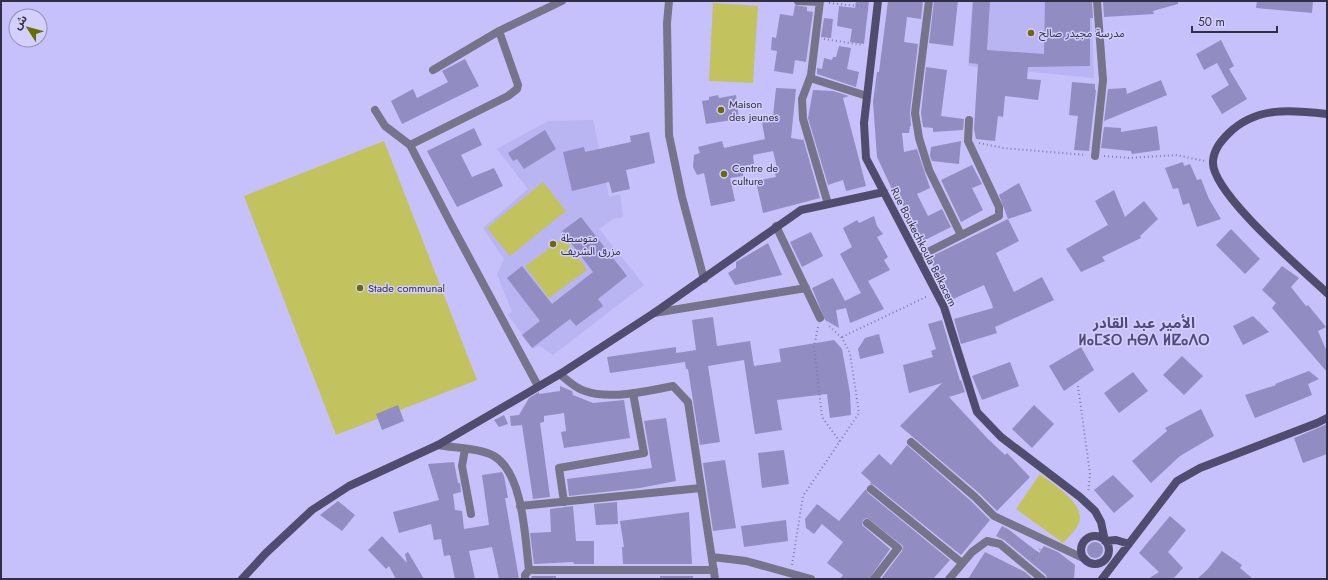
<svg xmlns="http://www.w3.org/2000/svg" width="1328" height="580" font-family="Jost,'Noto Sans Arabic','Noto Sans Tifinagh',sans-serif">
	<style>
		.built { fill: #b9b4f2 }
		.green { fill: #c2c25f }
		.building { fill: #918cc1 }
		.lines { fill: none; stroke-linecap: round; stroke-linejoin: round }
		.path { stroke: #807da5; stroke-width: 2; stroke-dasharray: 1 3; stroke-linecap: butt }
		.street { stroke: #76748b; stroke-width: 8 }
		.secondary { stroke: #504c6d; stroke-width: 8 }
		.poi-dot { fill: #6c6a06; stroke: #d3d0fe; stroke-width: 1.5 }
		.labels { text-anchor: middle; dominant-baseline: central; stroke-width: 3; stroke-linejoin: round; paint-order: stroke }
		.poi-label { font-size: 11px; fill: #312f45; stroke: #d3d0fe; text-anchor: start }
		.street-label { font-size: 11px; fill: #312f45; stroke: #d3d0fe }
		.district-label { font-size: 15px; font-weight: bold; fill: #514b7c; stroke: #d3d0fe }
	</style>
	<rect width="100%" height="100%" fill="#c6c1fa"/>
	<path class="built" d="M972,1H1091L1094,78L968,66Z
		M593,120L609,197L620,194L623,217L613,219L599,229L644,285L553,355L540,346L533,349L508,315L512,311L497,275L504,259L483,228L528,189L497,149L548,121Z"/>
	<path class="green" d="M713,3L758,6L753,83L709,81Z
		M384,141L477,380L336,435L244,196Z
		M543,182L566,211L510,256L487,228Z
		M564,238L587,270L549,298L525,266Z
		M1040,474C1053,484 1086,504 1079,523C1076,530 1068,538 1063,543L1016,509Z"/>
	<path class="building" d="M856,1H869L864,44L850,42L852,29L837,26L839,6L855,8Z
		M888,1H923L921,19L907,17L904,42L918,44L910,112L911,126H910L909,133H902L904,152L917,149L930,188L917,194L928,216L942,209L951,227L921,242L901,201L898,202L877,157L873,102L877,72H879Z
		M934,1H958L953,46L929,43Z
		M973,1H990L987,50L1044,54L1045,1H1092L1093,18H1090V66L1028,67L1027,79L1041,80L1038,100L1005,96L1003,117L998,116L995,141L976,139L974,129L978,64L969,63Z
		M1103,1H1178V4L1153,11L1154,14L1104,17Z
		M1257,1H1313L1312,13L1256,8Z
		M795,5L807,7V11L813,12L806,62L795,60L793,74L774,71L777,51L771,50L772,37L776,38L780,14L793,16Z
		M824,18L833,19L831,38L821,37Z
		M1221,40L1234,66L1229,69L1247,99L1222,114L1211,96L1229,85L1217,63L1204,70L1196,54Z
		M839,46L851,48L847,69L859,72L856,87L817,74V68L822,69L824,58L832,60L833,57H836Z
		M465,59L479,86L402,124L391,101L413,89L417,98L448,82L442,71Z
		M926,67L947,70L941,116L964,119L963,130L933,132V128L923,127L921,113Z
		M1161,80L1167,95L1104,121L1108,89L1126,88L1127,94Z
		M1072,82L1095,84V90H1096L1089,151L1074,150L1078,116L1069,115Z
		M776,88L796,89L791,138L803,140V138L820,198L763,213L756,181L776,177L775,173L778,172L773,151L753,155L754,164L744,166L743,176L730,178L735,201L711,206L704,173L697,175L693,167L694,155L700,153L698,147L722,141L724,148L765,139L762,122L771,119L770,116H773Z
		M813,90L833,91L849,96L843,98L866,186L846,191L843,180L828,185L808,118Z
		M718,95L719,98L736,95L739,119L706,124L702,101L709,100V97Z
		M1157,126L1160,150L1132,154L1131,151L1101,148L1104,127L1121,128V132Z
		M474,128L482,145L461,155L472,177L494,168L503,186L457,207L427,151Z
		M545,130L556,149L524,169L517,159L513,161L508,153Z
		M649,132L655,163L626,170L630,189L612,193L609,182L572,191L563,152L584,147L585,152L631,142L630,136Z
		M961,141L959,164L932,161L930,156L931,147Z
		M1183,162L1184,166L1190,164L1197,180L1201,179L1209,199L1221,219L1197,227L1189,203L1183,205L1178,188L1173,189L1165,168Z
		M972,165L982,184L972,188L983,210L961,222L941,180Z
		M1019,183L1032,211L1008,219L999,195Z
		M1114,190L1125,217L1144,201L1158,219L1140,236L1141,238L1102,257L1105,261L1081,272L1066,249L1108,225L1095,201Z
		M874,216L877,226L883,234L877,237L888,257L884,260L890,270L868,281L884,309L850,323L846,308L836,310L839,328L825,320L812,288L833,278L845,301L861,293L840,254L852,247L843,228L857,220L859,223Z
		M581,217L627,276L598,299L603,306L576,326L570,319L532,348L522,335L540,321L507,278L522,266L552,304L593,272L562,231Z
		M1008,219L1019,241L996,253L1014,292L1042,277L1054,300L995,327L997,333L961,344L954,319L993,308L992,304L984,285L951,300L942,279L928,258Z
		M1231,229L1260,259L1245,274L1216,245Z
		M811,232L823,256L802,267L790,242Z
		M768,243L782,275L735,285L728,273L736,268V262Z
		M1282,266L1299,278L1291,287L1306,306L1308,305L1326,327L1318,331L1327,352V372L1272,308L1276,303L1262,290Z
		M1253,316L1269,332L1243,345L1233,326Z
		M713,317L717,346L750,341L754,366L781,362L779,349L834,340L842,349L850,393L851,415L830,418L827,394L777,400L782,430L755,434L744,360L708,366L720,442L700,445L688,369H686L685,362L610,373L607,357L676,347V353L696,350L692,320Z
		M942,320L960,381L961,380L965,392L949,397L988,439L1005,455L1007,453L1030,477L997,511L979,493L900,426L942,383L909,393L903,365L933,357L931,351L936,349L928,324Z
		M879,334L884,353L860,359L858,349L865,338Z
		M1081,347L1094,370L1064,391L1049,366Z
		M1182,356L1203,376L1184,395L1163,375Z
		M1010,362L1019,386L982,400L972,376Z
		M1309,371L1319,379L1308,384L1312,395L1255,418L1245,395L1276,385L1275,384Z
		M1133,372L1148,391L1119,413L1104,393Z
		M560,386L572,391L573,395L593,403L624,400L630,438L564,448L561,432L566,431L564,413L544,416V422L540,423L550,497L533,499L522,425L511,426L510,416L519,415L529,398L539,392V394L560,391Z
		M398,405L404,421L382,430L376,414Z
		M1034,405L1054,424L1032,448L1012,429Z
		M1201,409L1214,436L1180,456L1151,483L1132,461L1167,431L1165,428Z
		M504,415L508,424L499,427L494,420Z
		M666,418L676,481L640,488L569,496L567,479L652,468L644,421Z
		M1327,424V454L1303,463L1294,438Z
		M907,445L971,501L990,520L961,555L874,485L870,484L871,482L861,473L879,454L891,465Z
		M784,450L789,484L762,488L758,453Z
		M725,460L736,528L713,531L703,463Z
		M454,462L458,483H460L461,492L453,494L455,510L462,511L464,529L489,525L482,475L502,472L504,476L508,498H505L519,579H499L492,547L469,551L475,579H455L450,555L444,556L441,539L434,540L431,524L399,533L393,512L439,500L428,464Z
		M1113,475L1134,496L1114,513L1094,490Z
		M866,489L868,493L950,560L933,579H881L902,551L903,546L867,518L863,520L862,525L890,549L869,579H840L843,575L827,563L843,542L822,524L814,534L806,528L805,519L817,504L839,521Z
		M338,501L355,515L342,531L320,515Z
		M617,502L618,524L596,525L594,504Z
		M573,506L576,541H594V564H574L573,562L534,564L530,533L551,532L550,509Z
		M689,512L692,564H623L622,547H624L620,521Z
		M1170,516L1186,530L1168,552L1183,568L1173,579H1148L1159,572L1139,553Z
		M786,520L788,541L744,547L741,526Z
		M1002,526L1008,529L1039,553L1044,546L1058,552L1075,565L1074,579H1047L1046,575L1004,540L996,536Z
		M382,536L407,563L405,554L408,552L424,579H396L389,566L386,569L368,550Z
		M1087 550a8 8 0 1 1 16 0a8 8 0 1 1-16 0Z
		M1222,551L1242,565L1240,568L1253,579H1197L1207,570Z
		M985,552L1025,572L1033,579H968Z
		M532,576H556V579H531Z
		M660,576H693V579H660Z"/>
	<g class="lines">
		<path class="path" d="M829,3L868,7
			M824,39L863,45
			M979,143L1003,148L1086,155
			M1104,156L1130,158L1176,155L1205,161
			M818,327L814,347L822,417L840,442
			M842,337L928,296
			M1078,386L1090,474L1088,493
			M1032,559L1040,549
			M792,565L803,496L859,413L850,353L842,338L827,324"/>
		<path class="street" d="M669,1L667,23L669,135L682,197L704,279
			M798,1L819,2
			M820,1L811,75L802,99L803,119L828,204
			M929,1L915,113L919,138L929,170L961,235
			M433,70L499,31L562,1
			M810,78L867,96
			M375,110L385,126L410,145L450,222L538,386
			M410,145L508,96L517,89L518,85L499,31
			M1095,156L1103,80L1097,1
			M776,226L820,318
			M918,257L999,216V207L968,141L969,120
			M654,313L806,288
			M560,374C567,380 575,388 585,391C608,400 649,391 673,386L688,402L715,579
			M911,442L975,497L994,516L1085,559
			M438,445C454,448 481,448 494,456C524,474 525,540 529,570H714
			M465,449L462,466L471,514
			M871,489L962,563
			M564,502L559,468L644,453L633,393
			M520,506L701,488
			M867,523L898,548L874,579
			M712,557L746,561L811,579
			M525,579V575L529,570
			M949,579L972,552L987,541L1000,544L1042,579"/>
		<path class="secondary" d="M878,1L864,123L866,158L944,307L977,412L1001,437L1080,497L1095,511L1101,522L1105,541L1116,540L1129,544
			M1327,114C1292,110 1257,106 1229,133C1221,141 1214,149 1213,161C1210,192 1304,271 1327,293
			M1081 550a14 14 0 1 1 28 0a14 14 0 1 1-28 0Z
			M242,579L266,553L312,510L349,486L438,445L560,374L654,313L801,210L884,192
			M1102,579L1177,481L1200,468L1317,423L1327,418"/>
	</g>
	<g class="poi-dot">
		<circle cx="1031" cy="33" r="4"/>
		<circle cx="721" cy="110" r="4"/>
		<circle cx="724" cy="174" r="4"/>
		<circle cx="553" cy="244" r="4"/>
		<circle cx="360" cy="288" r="4"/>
	</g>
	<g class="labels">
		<g class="poi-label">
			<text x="1039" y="33">مدرسة مجيدر صالح</text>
			<text x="729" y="104">Maison<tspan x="729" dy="13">des jeunes</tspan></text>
			<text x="732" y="168">Centre de<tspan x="732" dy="13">culture</tspan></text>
			<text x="561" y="238">متوسطة<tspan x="561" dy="13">مزرق الشريف</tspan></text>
			<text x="368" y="288">Stade communal</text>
		</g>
		<g class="street-label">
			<text transform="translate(924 247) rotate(63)">Rue Boukechkoula Belkacem</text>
		</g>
		<g class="district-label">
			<text x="1144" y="323">الأمير عبد القادر<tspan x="1144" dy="17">ⵍⴰⵎⵉⵔ ⵄⴱⴷ ⵍⵇⴰⴷⵔ</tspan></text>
		</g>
	</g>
	<rect width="1328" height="580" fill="none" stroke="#312f45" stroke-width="4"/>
	<g transform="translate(28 28) rotate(306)"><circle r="19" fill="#d3d0fe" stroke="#9290b4"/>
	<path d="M0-3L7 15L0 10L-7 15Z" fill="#6c6a06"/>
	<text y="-6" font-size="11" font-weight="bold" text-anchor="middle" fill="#312f45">ش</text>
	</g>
	<path d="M1192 26v6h85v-6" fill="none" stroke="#312f45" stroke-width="2"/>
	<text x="1198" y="26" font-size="12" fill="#312f45" stroke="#d3d0fe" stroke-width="3" paint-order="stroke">50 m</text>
</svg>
